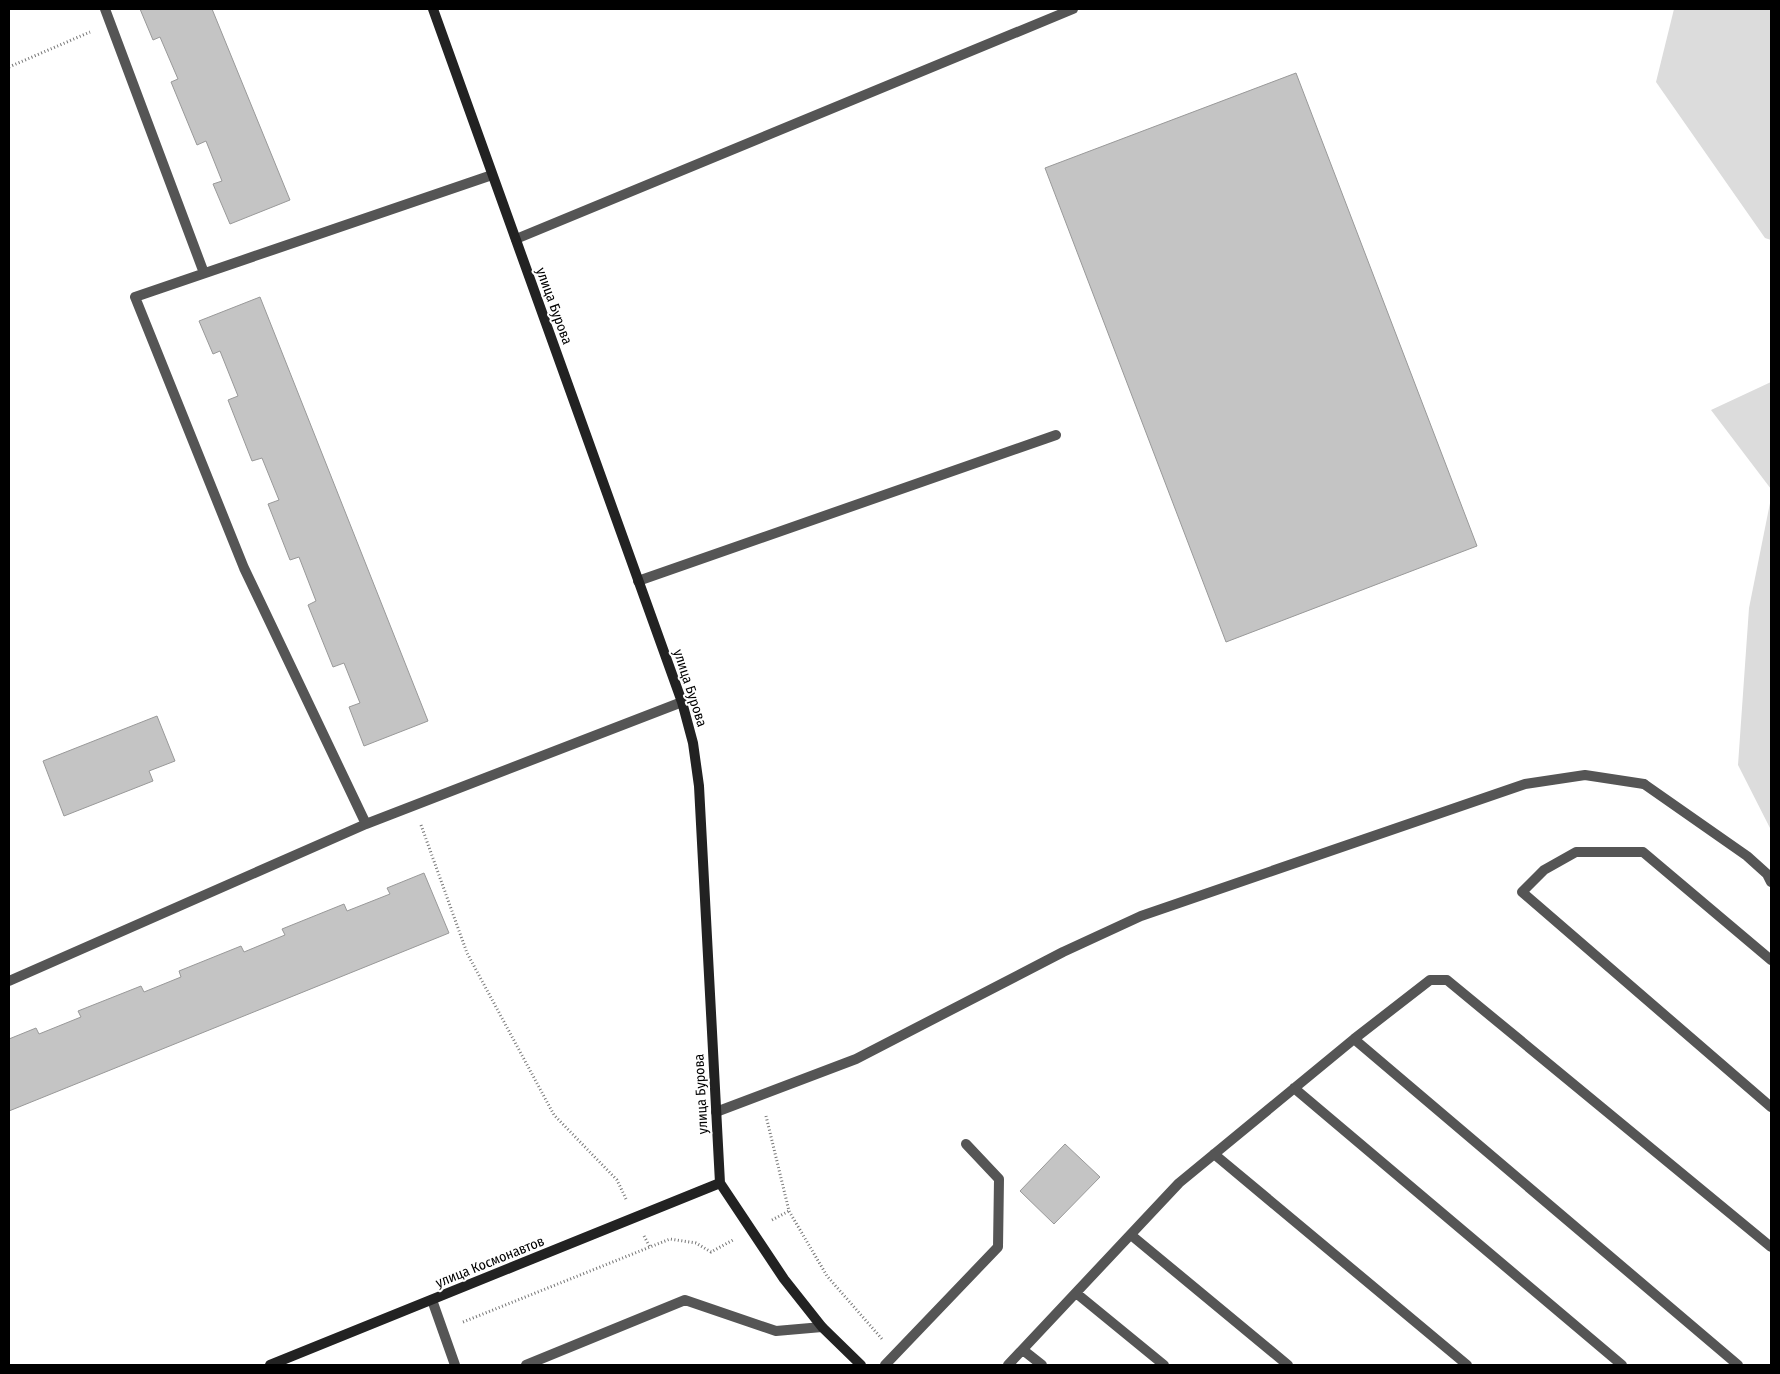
<svg xmlns="http://www.w3.org/2000/svg" width="1780" height="1374" font-family="'Fira Sans Condensed',sans-serif">
	<style>
		.green { fill: #dcdcdc }
		.building { fill: #c4c4c4; stroke: #999 }
		.lines { fill: none; stroke-linecap: round; stroke-linejoin: round }
		.path { stroke: #777; stroke-width: 3; stroke-dasharray: 1 2.5; stroke-linecap: butt }
		.service { stroke: #555; stroke-width: 10 }
		.minor { stroke: #555; stroke-width: 10 }
		.secondary { stroke: #222; stroke-width: 10 }
		.labels { text-anchor: middle; dominant-baseline: central; stroke-width: 4; stroke-linejoin: round; paint-order: stroke }
		.street-label { font-size: 14px; fill: #000; stroke: #fff }
	</style>
	<rect width="100%" height="100%" fill="#fff"/>
	<path class="green" d="M1674,9H1771V240L1765,238L1656,82Z
		M1771,382V489L1711,410Z
		M1771,498V830L1738,765L1749,608Z"/>
	<path class="building" d="M140,9H212L290,200L230,224L213,184L222,181L206,141L197,145L171,82L178,79L160,37L153,40Z
		M1296,73L1477,546L1226,642L1045,168Z
		M260,297L428,721L364,746L349,707L360,703L344,663L333,667L308,605L316,601L299,557L290,560L268,504L279,500L262,458L252,461L228,400L238,396L220,351L213,354L199,321Z
		M157,716L175,761L149,771L153,781L64,816L43,761Z
		M424,873L449,933L9,1111V1039L36,1028L39,1034L81,1017L78,1011L141,986L144,992L181,977L179,971L241,946L244,952L285,935L282,929L344,904L347,911L390,894L387,888Z
		M1065,1144L1100,1177L1054,1224L1020,1191Z"/>
	<g class="lines">
		<path class="path" d="M9,67L90,32
			M421,825L467,953L554,1115L617,1180L626,1199
			M766,1116L789,1211L827,1276L882,1339
			M772,1220L789,1211
			M644,1236L650,1247L670,1239L696,1243L711,1252L733,1240
			M463,1322L650,1247"/>
		<path class="service" d="M105,9L204,273
			M516,239L1073,9
			M638,581L1056,435
			M1644,784L1747,856L1767,874L1771,882
			M366,824L244,568L135,297L492,175
			M1771,960L1643,852H1576L1544,870L1522,892L1771,1107
			M9,981L366,824L682,702
			M1354,1039L1738,1365
			M1294,1088L1622,1365
			M1214,1154L1467,1365
			M1131,1235L1288,1365
			M1076,1293L1164,1365
			M432,1300L455,1365
			M1023,1350L1042,1365
			M526,1365L685,1300L776,1331L822,1327
			M885,1365L998,1247L999,1179L966,1144
			M1008,1365L1179,1183L1354,1039L1430,980H1447L1771,1247"/>
		<path class="minor" d="M716,1112L856,1059L1063,952L1141,916L1525,784L1585,775L1644,784"/>
		<path class="secondary" d="M433,9L682,702L693,743L699,786L720,1183L784,1279L822,1327L861,1365
			M270,1365L720,1183"/>
	</g>
	<g class="labels">
		<g class="street-label">
			<text transform="translate(554 306) rotate(70)">улица Бурова</text>
			<text transform="translate(690 688) rotate(72)">улица Бурова</text>
			<text transform="translate(701 1094) rotate(-93)">улица Бурова</text>
			<text transform="translate(490 1262) rotate(-22)">улица Космонавтов</text>
		</g>
	</g>
	<rect width="1780" height="1374" fill="none" stroke="#000000" stroke-width="20"/>
</svg>
